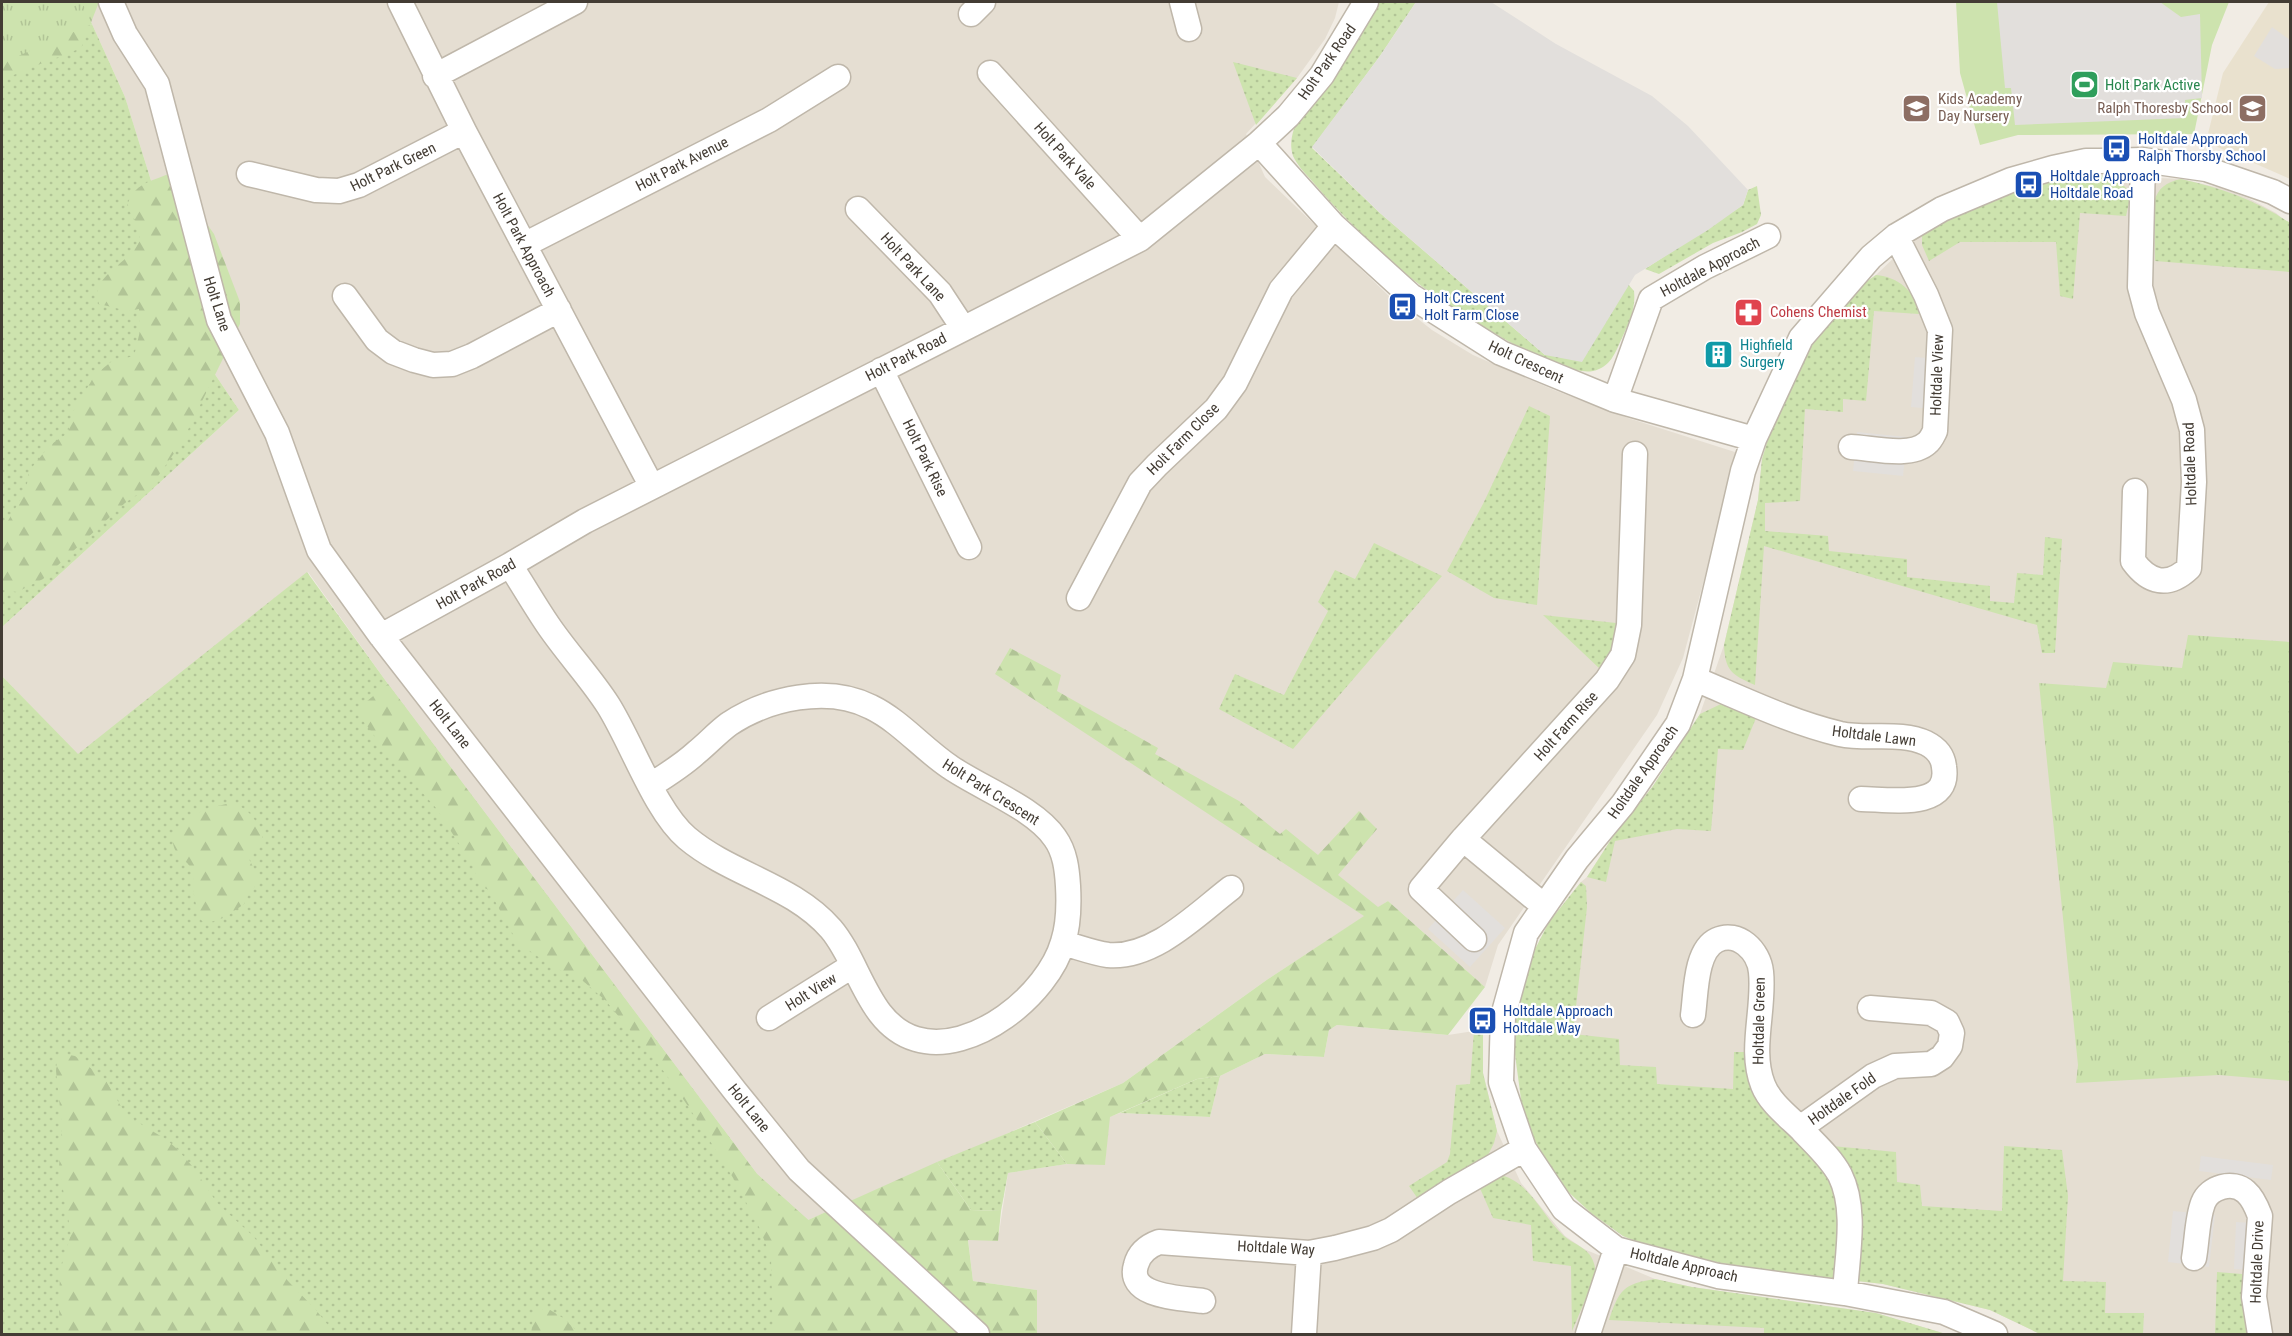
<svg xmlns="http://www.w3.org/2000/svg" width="2292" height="1336" font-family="'Roboto Condensed',sans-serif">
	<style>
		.residential { fill: #e5ded2 }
		.education { fill: #e9e1ce }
		.grass { fill: url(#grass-dots) }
		.forest { fill: url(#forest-firs) }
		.park { fill: url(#park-tufts) }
		.garden { fill: #cde3ae }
		.parking { fill: #e2dfdc }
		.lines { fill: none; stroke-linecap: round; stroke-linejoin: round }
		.minor-casing { stroke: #bfb7aa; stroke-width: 27 }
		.minor { stroke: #fff; stroke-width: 24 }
		.labels { text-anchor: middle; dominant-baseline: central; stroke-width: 4.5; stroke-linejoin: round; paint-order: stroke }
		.street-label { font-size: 15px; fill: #433c34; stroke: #fff }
		.leisure-label { font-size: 15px; fill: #27864d; stroke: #fff; text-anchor: start }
		.education-label { font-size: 15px; fill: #785e54; stroke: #fff; text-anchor: start }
		.transit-label { font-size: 15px; fill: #164399; stroke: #fff; text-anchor: start }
		.health-label { font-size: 15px; fill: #be3a42; stroke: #fff; text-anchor: start }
		.culture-label { font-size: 15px; fill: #0d838f; stroke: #fff; text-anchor: start }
	</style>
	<defs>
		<pattern id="grass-dots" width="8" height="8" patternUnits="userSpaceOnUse" patternTransform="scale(1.5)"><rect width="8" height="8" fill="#cde3ae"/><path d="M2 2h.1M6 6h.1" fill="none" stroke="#b1c496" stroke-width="1.8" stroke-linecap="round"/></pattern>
		<pattern id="forest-firs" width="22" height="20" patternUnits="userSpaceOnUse" patternTransform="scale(1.5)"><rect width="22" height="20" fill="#cde3ae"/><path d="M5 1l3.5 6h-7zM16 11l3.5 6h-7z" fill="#b1c496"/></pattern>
		<pattern id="park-tufts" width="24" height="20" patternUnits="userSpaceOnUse" patternTransform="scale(1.5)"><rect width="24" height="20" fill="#cde3ae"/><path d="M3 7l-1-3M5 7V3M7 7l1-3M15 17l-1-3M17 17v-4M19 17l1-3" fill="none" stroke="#b1c496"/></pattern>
	</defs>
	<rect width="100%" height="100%" fill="#f1ece4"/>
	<path class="residential" d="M82,2H1339L1335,18L1325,39L1297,78L1246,134L1265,177L1390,297L1432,330L1473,355L1554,390L1628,418L1738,453L1683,658L1657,715L1498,945L1485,987L1388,901L1268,979L1123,1083L808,1220L757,1174L388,684L308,572L78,755L2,676V627L239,410L208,364L125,97Z
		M2099,175L2181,179L2220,188L2248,198L2276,213L2290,225V1334H2040L1990,1310L1883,1284L1755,1269L1699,1260L1623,1236L1591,1213L1540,1151L1549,922L1581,882L1587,877L1612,838L1653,786L1700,714L1724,645L1758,500L1762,459L1770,433L1863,284L1876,275L1922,231L2047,180Z
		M1337,1025L1448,1035L1474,1031L1483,1034V1073L1492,1110L1497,1131L1521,1183L1565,1236L1584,1249L1655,1279L1692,1287L1876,1313L1946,1334H1037V1290L973,1281L968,1239L998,1240L1008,1173L1067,1164H1105L1109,1117L1120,1113L1210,1117L1220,1076L1265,1054L1324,1057L1329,1030Z"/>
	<path class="education" d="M2269,2H2290V179L2206,142L2223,73Z"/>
	<path class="grass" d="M1378,2H1416L1380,56L1312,148L1380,213L1545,355L1627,283L1634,291C1636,309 1629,322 1622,338C1615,353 1611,367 1593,371C1558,379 1435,299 1406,274C1373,246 1340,214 1312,181C1305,173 1297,165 1293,156C1290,146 1291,138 1294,129Z
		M92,24L125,97L208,364L239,410L2,627V63Z
		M1233,62L1297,78L1256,125Z
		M2099,175C2114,177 2122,182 2131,194L2126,216L2080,213L2073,299L2060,296L2056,242H1960L1929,261L1922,245V231L1964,209L2047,180Z
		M2181,179C2221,188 2256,200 2290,223V272L2155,261L2154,202C2158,188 2166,182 2181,179Z
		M1757,186L1761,215L1757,224L1742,232L1713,243L1659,274L1645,269L1743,205L1748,190Z
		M1876,275C1898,277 1916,291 1919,314L1874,311L1866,401L1843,399V412L1805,409L1800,501L1765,503V531L1828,536L1829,551L1907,559V577L1990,586V601L2014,603L2017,573L2043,575L2045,537L2062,539L2055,653H2042L2037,625L1764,546L1755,685C1732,675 1725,671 1724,645L1758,500L1762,459L1770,433L1792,381L1815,336L1863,284Z
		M1529,406L1550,416L1537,605L1494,598L1447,571L1483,504Z
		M1374,543L1442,576L1293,749L1219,709L1235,674L1284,695L1328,611L1318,602L1335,570L1355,579Z
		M307,572L388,684L757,1174L936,1334H2V676L78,754Z
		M1543,615L1616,623L1612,653L1600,669Z
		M1723,703L1756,718L1743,750L1718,749L1711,831L1677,829L1615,841L1606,882L1587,877L1612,838L1653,786L1700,714Z
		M1581,882L1586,886L1587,907L1573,1034L1619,1039L1620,1065L1656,1067L1657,1084L1733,1089L1734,1052H1748L1749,1085L1765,1112L1803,1146H1832L1896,1152L1897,1182L1920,1185L1922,1206L2002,1211L2004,1146L2062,1150L2068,1196L2063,1281L2106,1282L2105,1313H2144L2143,1334H2040L1990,1310L1883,1284L1755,1269L1661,1252L1623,1236L1591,1213L1563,1187L1540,1151L1523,1114L1511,1025L1532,955L1549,922Z
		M1474,1031L1483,1034V1073L1497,1131L1494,1143L1488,1155L1418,1199L1409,1186L1447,1162L1450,1154L1456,1085L1470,1084Z
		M1220,1076L1210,1117L1120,1113L1197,1079Z
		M1035,1122L1067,1164L1008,1173L1001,1211L971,1210L937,1162Z
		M1501,1175C1531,1183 1542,1216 1564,1236C1572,1243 1583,1246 1590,1255C1595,1263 1596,1269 1595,1277L1572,1331L1571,1266L1533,1261L1531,1225L1493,1218L1479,1186Z
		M2217,1272L2242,1274L2245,1314L2250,1334H2215Z
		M1655,1279L1692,1287L1876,1313L1946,1334H1764V1328L1609,1320C1619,1290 1623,1284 1655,1279Z"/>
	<path class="forest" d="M2,2H99L81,48C54,60 27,67 2,81Z
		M171,173L214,234L240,302V324L182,442L156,479L152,490L141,492L125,503L43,579L17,592L2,590V531L26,490L29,471L50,445L68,433L72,413L95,375L112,361L134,356L140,331L139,309L128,311L99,304C98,300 97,294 98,290C103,269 140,256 140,235C140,225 131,215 127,206C134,183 150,182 171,173Z
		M1010,648L1061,675L1057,691L1158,748L1155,754L1239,801L1280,834L1286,829L1318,855L1359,811L1377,829L1338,875L1378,907L1388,901L1485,987L1448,1035L1337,1025L1329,1030L1324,1057L1265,1054L1220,1076L1197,1079L1110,1117L1105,1165L1067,1164L1035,1122L1123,1083L1268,979L1364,916L995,674Z
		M388,684L757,1174L808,1220L937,1162L971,1210L1001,1211L998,1241L968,1240L973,1281L1037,1290V1334H773L771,1257L759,1227L735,1181L690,1109L665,1073L606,1001L582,980L553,967L524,947L515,938L489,890L480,886L472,864L436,808L385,750L361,718V706Z
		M226,804C247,804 253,817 263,833L260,848L255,850L256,852L247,855L260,881L249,893L244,904L226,917L208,923L202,921L198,916C197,906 194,898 193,889C192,884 194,879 193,874C191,858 170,859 173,834L202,810Z
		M64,1054L75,1056L105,1079L126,1115L167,1140L177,1149L193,1167L217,1203L253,1236L288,1281L316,1310L335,1334H66L60,1322L59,1310L60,1271L71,1234L59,1167L62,1126L56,1071L57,1059Z
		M547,1308L563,1318L580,1334H531L534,1312Z"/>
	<path class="park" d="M2,2H82L92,24L2,63Z
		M2188,635L2290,642V1081L2219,1075L2076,1083L2078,1065L2039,683L2106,688L2113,662L2182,668Z"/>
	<path class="garden" d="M1956,2H2229L2212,45L2194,134L2018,135L1980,145L1960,73Z"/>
	<path class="parking" d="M1416,2H1491L1556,44L1652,96L1688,126L1748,190L1743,205L1708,230L1635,275L1582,362L1545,355L1380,213L1312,147L1380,56Z
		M1997,2H2160L2181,17L2200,14L2202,98L2185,100L2186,118L2015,125L2011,88H2005Z
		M2272,27L2290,40V68L2275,69L2254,56Z
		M1915,357L1949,360L1945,410L1911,407Z
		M1857,432L1907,437L1903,476L1853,471Z
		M1463,890L1505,928L1470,967L1428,929Z
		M2201,1156L2273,1165L2271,1180L2199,1171Z
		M2173,1211L2215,1215L2209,1267L2168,1262Z
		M2236,1222L2252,1223L2250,1270L2234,1269Z"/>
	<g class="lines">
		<defs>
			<path id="minor" d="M111,2L125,34L157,84L219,320L277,433L319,550L381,636L735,1091L799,1170L977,1334
				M400,2L464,131L652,487
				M1182,2L1189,29
				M971,14L983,2
				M990,73L1140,239
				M435,76L575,2
				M1259,143L1334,226L1411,296L1501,353L1615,400L1754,439
				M249,174L316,190L339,191L359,185L464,131
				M858,209L940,293L963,328
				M524,245L769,120L838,77
				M345,296L377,340L393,352L414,360L433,365L452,364L472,356L559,310
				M881,370L969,547
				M1615,400L1651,299L1705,267L1768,236
				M1851,447C1872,448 1911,458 1927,443C1931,440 1933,435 1935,431L1940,330L1926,295L1896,236
				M2135,491L2133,561C2149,583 2168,588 2189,568L2194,482L2192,430L2184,400L2147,313L2140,287L2143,160
				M510,565C523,585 535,606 548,625C567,653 590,677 608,705C632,743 655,811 687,838C731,875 793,885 831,929C860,963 868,1025 916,1039C972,1056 1048,995 1063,942C1069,924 1069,904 1068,886C1067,869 1065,852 1055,838C1035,808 980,788 950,767C923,749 900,721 871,707C828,685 768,698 729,724C718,732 708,743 697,752C683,765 667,775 651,785
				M1079,598L1140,483L1157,465L1216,409L1235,383L1281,290L1334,226
				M381,636L510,565L585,521L1140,239L1259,143L1288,116L1322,75L1366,2
				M1695,679C1743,699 1790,722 1840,734C1868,740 1900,731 1926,743C1936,748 1943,756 1944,767C1951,811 1887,799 1861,799
				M1463,839L1544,906
				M1474,939L1421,889L1463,839L1607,680L1623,655L1629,625L1635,454
				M1063,943C1078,947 1093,953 1108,955C1154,959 1197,914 1231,888
				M1693,1015C1696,994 1695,950 1717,940C1738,930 1759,951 1761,972C1765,1009 1749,1050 1763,1085C1770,1103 1789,1117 1802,1130C1815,1144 1831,1158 1840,1175C1857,1209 1847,1256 1845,1293
				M769,1018L852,966
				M1800,1128L1873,1076L1895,1066L1931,1064L1942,1057L1950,1046L1952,1033L1947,1022L1931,1013L1870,1008
				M2194,1258C2197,1241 2197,1219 2203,1203C2209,1187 2233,1180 2246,1192C2253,1198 2257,1208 2260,1216L2254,1297L2260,1334
				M1203,1301C1184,1298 1126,1298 1136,1265C1139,1253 1148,1246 1159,1242L1309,1253L1335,1248L1373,1238L1391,1230L1449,1192L1524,1149
				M1304,1334L1309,1253
				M1588,1334L1616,1249
				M1995,1334L1944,1312L1845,1293L1718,1276L1616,1249L1564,1209L1524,1149L1501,1082L1503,1016L1526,933L1577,859L1623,804L1678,724L1695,679L1743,471L1754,439L1801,338L1871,257L1896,236L1942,209L2011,180L2053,168L2086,161H2100L2143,160L2206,169L2273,192L2290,201"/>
		</defs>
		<use href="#minor" class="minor-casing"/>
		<use href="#minor" class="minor"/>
	</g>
	<defs>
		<symbol id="stadium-square" viewBox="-11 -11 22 22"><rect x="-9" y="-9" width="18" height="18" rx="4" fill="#2e9e5b" stroke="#fff"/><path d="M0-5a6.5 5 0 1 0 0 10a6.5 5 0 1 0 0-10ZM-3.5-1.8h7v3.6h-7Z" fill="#fff"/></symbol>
		<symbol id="school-square" viewBox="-11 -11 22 22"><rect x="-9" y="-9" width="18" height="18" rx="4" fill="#8d6e63" stroke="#fff"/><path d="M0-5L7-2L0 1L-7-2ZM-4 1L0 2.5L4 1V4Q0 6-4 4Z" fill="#fff"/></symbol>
		<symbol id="bus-square" viewBox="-11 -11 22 22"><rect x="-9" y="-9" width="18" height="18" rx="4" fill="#1a4fb4" stroke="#fff"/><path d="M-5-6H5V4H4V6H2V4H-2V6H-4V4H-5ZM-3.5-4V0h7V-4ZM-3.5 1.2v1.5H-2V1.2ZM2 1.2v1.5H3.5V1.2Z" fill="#fff"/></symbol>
		<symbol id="pharmacy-square" viewBox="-11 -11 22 22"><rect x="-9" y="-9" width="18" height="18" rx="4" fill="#e0444e" stroke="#fff"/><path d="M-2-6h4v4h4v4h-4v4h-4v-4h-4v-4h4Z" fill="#fff"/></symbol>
		<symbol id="building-square" viewBox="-11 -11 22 22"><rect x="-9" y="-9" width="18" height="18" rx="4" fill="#0f9aa8" stroke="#fff"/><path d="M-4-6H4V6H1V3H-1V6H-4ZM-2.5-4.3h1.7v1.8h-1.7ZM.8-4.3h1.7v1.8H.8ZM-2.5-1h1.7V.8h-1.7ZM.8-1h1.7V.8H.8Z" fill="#fff"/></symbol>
	</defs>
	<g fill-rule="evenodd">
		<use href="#stadium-square" x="2068" y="68" width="33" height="33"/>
		<use href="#school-square" x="1900" y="92" width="33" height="33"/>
		<use href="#school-square" x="2236" y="92" width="33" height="33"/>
		<use href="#bus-square" x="2100" y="132" width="33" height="33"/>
		<use href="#bus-square" x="2012" y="168" width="33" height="33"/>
		<use href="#bus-square" x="1386" y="290" width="33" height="33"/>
		<use href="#pharmacy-square" x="1732" y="296" width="33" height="33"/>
		<use href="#building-square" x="1702" y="338" width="33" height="33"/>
		<use href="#bus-square" x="1466" y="1004" width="33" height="33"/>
	</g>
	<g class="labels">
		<g class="street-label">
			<text transform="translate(1327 62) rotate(-55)">Holt Park Road</text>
			<text transform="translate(1065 156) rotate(48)">Holt Park Vale</text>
			<text transform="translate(682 164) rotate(-27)">Holt Park Avenue</text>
			<text transform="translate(393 167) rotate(-26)">Holt Park Green</text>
			<text transform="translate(524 245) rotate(62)">Holt Park Approach</text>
			<text transform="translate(913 267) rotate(47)">Holt Park Lane</text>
			<text transform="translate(1710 267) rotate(-28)">Holtdale Approach</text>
			<text transform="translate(217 304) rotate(72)">Holt Lane</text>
			<text transform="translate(906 357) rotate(-27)">Holt Park Road</text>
			<text transform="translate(1526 362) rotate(25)">Holt Crescent</text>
			<text transform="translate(1937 375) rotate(-88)">Holtdale View</text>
			<text transform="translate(1183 439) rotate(-45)">Holt Farm Close</text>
			<text transform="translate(925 458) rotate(64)">Holt Park Rise</text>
			<text transform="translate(2190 464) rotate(-92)">Holtdale Road</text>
			<text transform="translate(476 584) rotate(-29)">Holt Park Road</text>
			<text transform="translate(450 724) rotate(52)">Holt Lane</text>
			<text transform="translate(1566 726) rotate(-48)">Holt Farm Rise</text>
			<text transform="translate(1874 736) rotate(7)">Holtdale Lawn</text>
			<text transform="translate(1643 772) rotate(-55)">Holtdale Approach</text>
			<text transform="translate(991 792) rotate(32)">Holt Park Crescent</text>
			<text transform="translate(811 992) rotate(-32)">Holt View</text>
			<text transform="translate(1759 1021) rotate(-89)">Holtdale Green</text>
			<text transform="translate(1842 1099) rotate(-35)">Holtdale Fold</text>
			<text transform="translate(749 1108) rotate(51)">Holt Lane</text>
			<text transform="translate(1276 1248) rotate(3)">Holtdale Way</text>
			<text transform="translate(2257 1262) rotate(-88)">Holtdale Drive</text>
			<text transform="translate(1684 1265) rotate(13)">Holtdale Approach</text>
		</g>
		<g class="leisure-label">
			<text x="2105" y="85">Holt Park Active</text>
		</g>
		<g class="education-label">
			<text x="1938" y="99">Kids Academy<tspan x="1938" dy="17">Day Nursery</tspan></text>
			<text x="2232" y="108" text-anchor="end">Ralph Thoresby School</text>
		</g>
		<g class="transit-label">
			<text x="2138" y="139">Holtdale Approach<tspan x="2138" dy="17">Ralph Thorsby School</tspan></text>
			<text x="2050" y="176">Holtdale Approach<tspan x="2050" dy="17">Holtdale Road</tspan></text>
			<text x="1424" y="298">Holt Crescent<tspan x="1424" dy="17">Holt Farm Close</tspan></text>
			<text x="1503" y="1011">Holtdale Approach<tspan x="1503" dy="17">Holtdale Way</tspan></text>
		</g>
		<g class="health-label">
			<text x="1770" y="312">Cohens Chemist</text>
		</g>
		<g class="culture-label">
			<text x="1740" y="345">Highfield<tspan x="1740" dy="17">Surgery</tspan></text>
		</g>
	</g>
	<rect width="2292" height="1336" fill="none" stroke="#433c34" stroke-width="6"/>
</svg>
